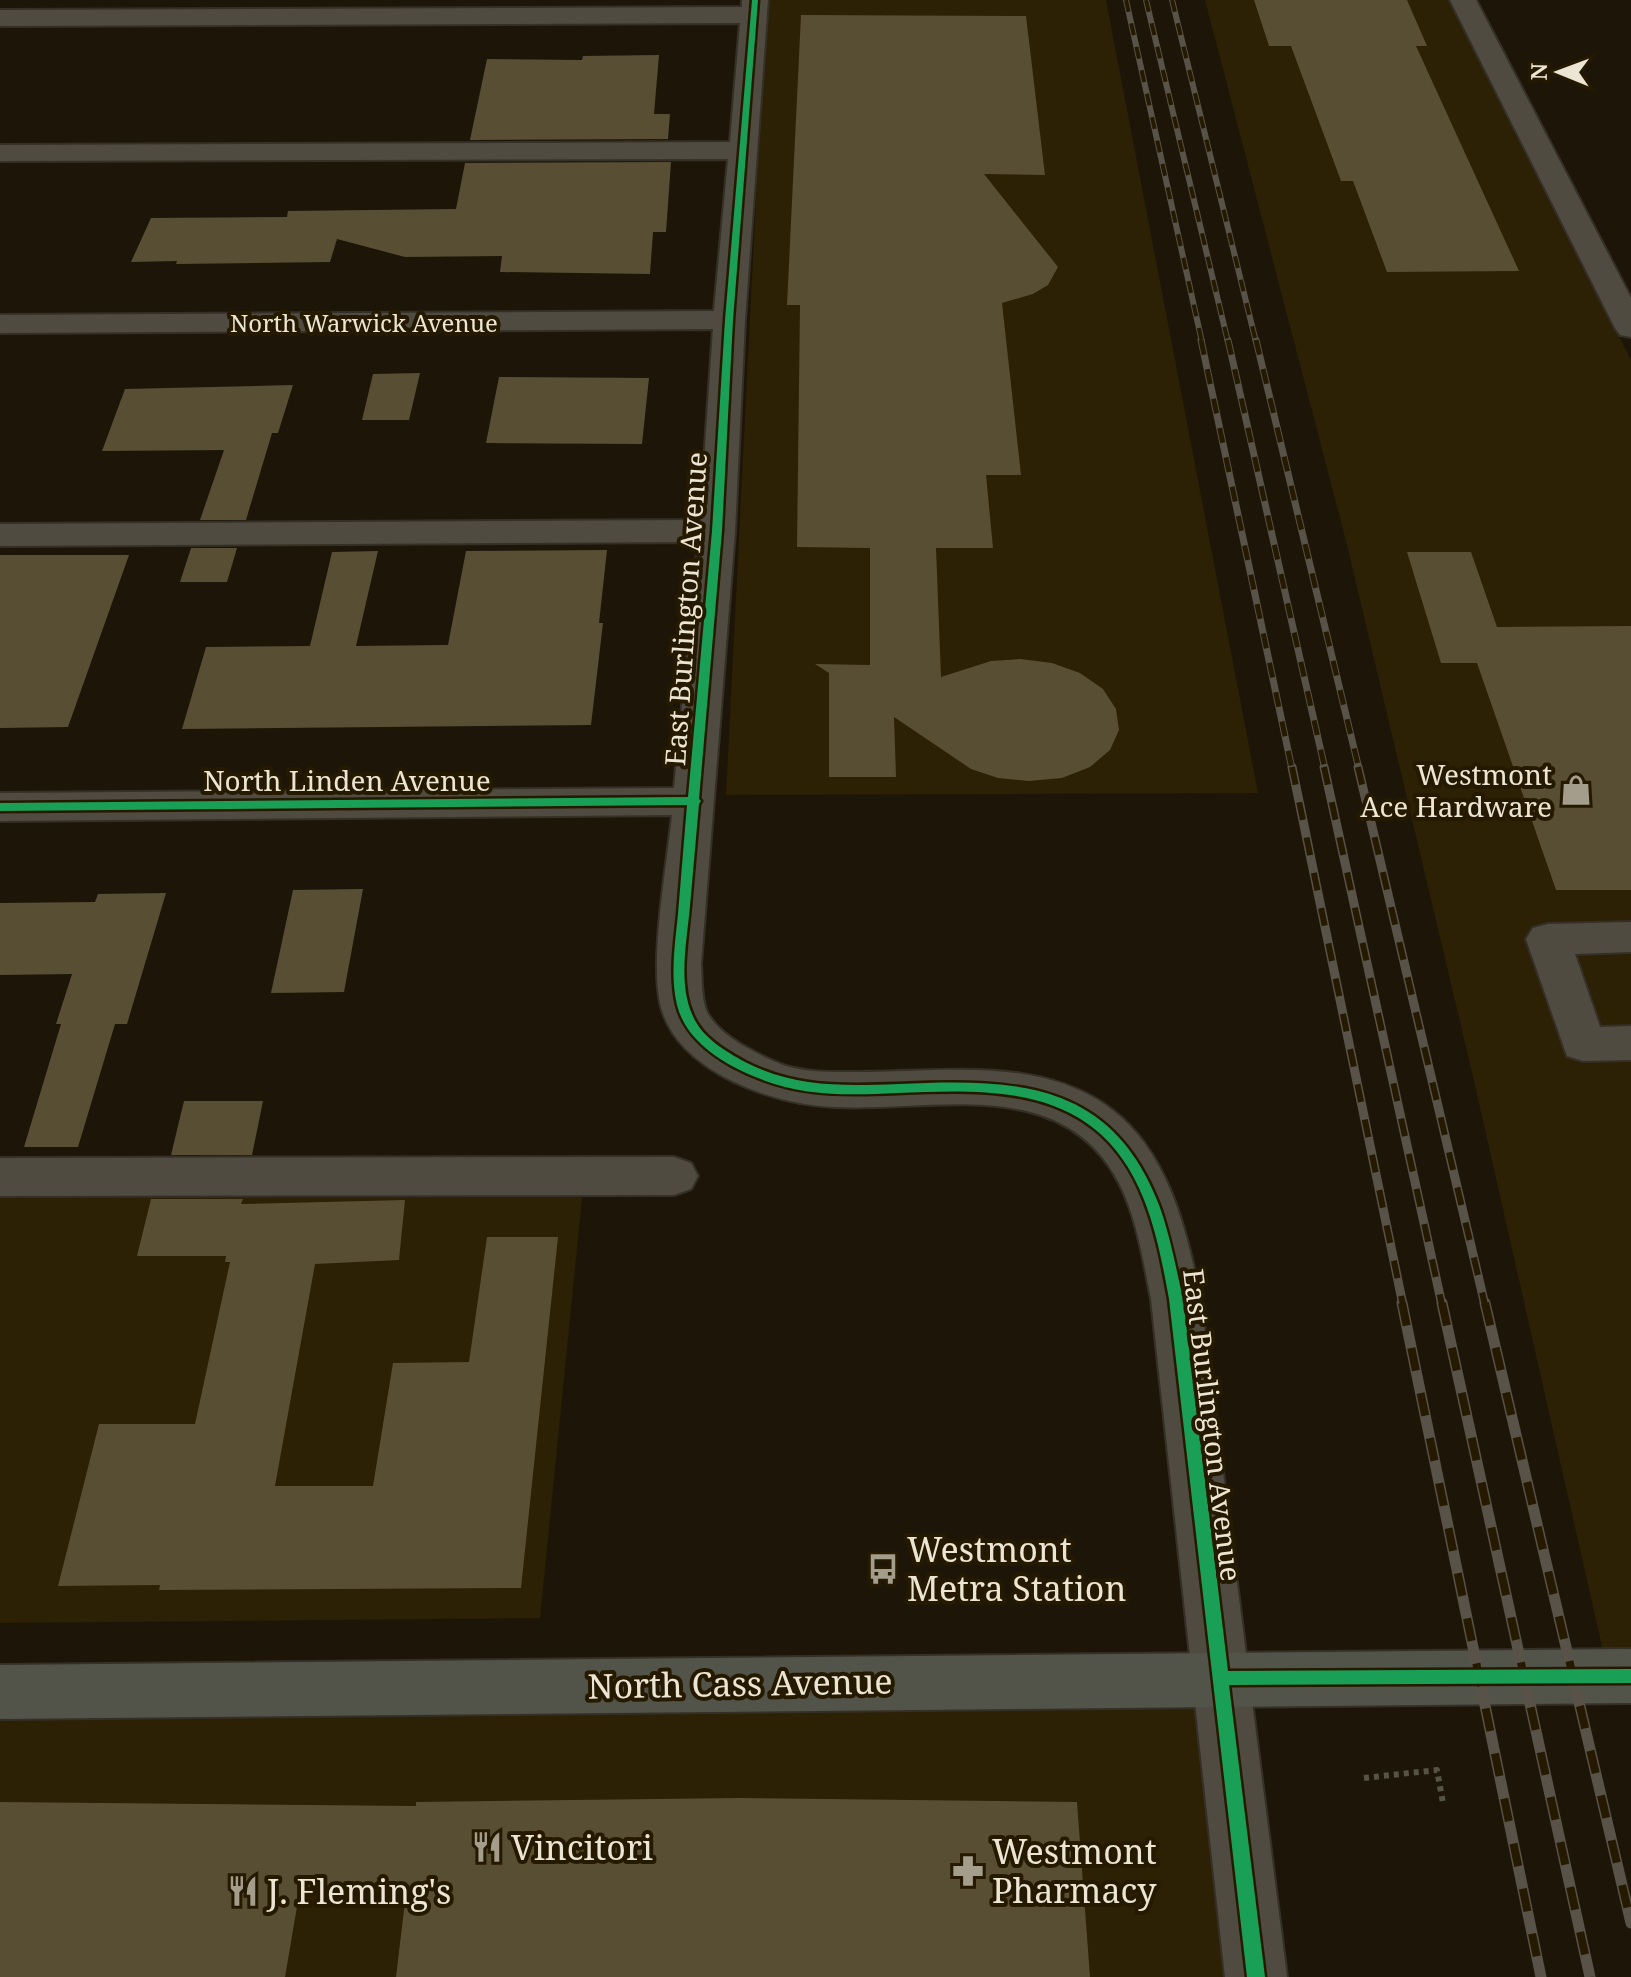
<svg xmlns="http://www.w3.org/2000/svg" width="1631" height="1977" font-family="'Noto Serif',serif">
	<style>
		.built { fill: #2c2005 }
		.building { fill: #584e34 }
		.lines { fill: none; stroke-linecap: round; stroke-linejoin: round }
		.minor-casing { stroke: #353027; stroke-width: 4 }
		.major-casing { stroke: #353027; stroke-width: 4 }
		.path { stroke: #565246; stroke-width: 6; stroke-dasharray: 5 5; stroke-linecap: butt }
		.minor { fill: #504b40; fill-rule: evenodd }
		.major { fill: #52544a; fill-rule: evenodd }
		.rail-far3-casing { stroke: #585248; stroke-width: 6 }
		.rail-far2-casing { stroke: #585248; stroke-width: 7 }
		.rail-far1-casing { stroke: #585248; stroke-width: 9 }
		.rail-casing { stroke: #585248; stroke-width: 11 }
		.rail-far3 { stroke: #251a00; stroke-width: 4; stroke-dasharray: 12; stroke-linecap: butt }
		.rail-far2 { stroke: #251a00; stroke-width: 5; stroke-dasharray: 15; stroke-linecap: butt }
		.rail-far1 { stroke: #251a00; stroke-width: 6; stroke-dasharray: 18; stroke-linecap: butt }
		.rail { stroke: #251a00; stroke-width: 8; stroke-dasharray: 23; stroke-linecap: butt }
		.cycleway-casing { stroke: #251a00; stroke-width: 5 }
		.cycleway { fill: #1a9f57; fill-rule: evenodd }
		.labels { text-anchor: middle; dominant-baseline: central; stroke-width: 8; stroke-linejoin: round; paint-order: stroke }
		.far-street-label { font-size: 24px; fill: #ece5d3; stroke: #251a00 }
		.street-label { font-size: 28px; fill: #ece5d3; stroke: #251a00 }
		.poi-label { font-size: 28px; fill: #ece5d3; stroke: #251a00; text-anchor: end }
		.near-poi-label { font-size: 34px; fill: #ece5d3; stroke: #251a00; text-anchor: start }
		.near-street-label { font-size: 34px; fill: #ece5d3; stroke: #251a00 }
	</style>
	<rect width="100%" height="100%" fill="#1d1608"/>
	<path class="built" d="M766,0H1106L1258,793L726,795Z
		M1205,0H1448L1631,360V1651H1603L1474,1081L1347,545Z
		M583,1188L540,1618L0,1623V1191Z
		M1201,1700L1230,1977H0V1714Z"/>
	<path class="building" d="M1254,0H1407L1427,46H1416L1519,271L1387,272L1353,181H1341L1291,46H1269Z
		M801,15L1026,16L1045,175L984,174L1058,267L1048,285L1033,294L1002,303L1021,475H986L993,548H936L941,677L991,661L1020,659L1052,663L1080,673L1103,689L1116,709L1119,730L1110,750L1090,767L1062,778L1029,781L998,778L971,769L894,717L896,777H829V673L815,664L870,665V548L797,547L800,305H787Z
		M659,55L654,114H670L668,139L470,140L487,59L582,60L583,56Z
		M671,162L666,232H653L650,274L500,272L502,256L405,257L337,239L330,262L176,264L177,261L131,262L151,218L287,217L288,211L456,209L465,163Z
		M420,373L409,420H362L373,374Z
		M499,377L649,378L642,444L486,443Z
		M293,385L278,433H272L246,520H200L224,450L102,451L125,389Z
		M191,548H237L227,582H180Z
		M607,550L599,623H603L591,725L182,729L206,647L310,646L332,552L378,551L356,646L448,645L466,551Z
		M1407,552H1471L1497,627L1631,626V890H1556L1477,663H1441Z
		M0,555H129L68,727L0,728Z
		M363,889L344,992L271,993L293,890Z
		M166,893L127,1024H115L78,1147H24L61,1024H56L72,974L0,975V903L95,902L98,894Z
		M184,1101H263L252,1155H171Z
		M151,1199H243L241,1204L405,1200L399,1260L315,1264L275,1486H373L393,1363L469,1362L487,1237H558L521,1588L159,1590L160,1585L58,1586L99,1424H195L230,1262H225L226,1256H137Z
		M741,1798L1077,1802L1090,1977H396L406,1893L300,1889L285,1977H0V1802L416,1806V1802Z"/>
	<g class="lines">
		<defs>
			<path id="minor" d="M742,0H768L745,320L735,531L701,964C702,979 701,998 707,1012C714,1026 729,1037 742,1045C756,1053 771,1061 786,1066C809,1073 835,1072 859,1072C945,1072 1052,1054 1122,1118C1172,1164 1187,1235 1201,1299L1287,1977H1225L1151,1299C1143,1260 1137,1218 1119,1183C1062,1073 933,1112 834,1107C795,1105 759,1095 724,1077C696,1061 670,1040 661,1007C649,962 667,865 672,815L0,821V793L674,788L698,542L0,546V524L700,520L713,329L0,333V315L714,311L728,159L0,161V145L730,142L740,23L0,26V10L742,7Z
				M1450,0H1476L1631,298V337L1620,335L1615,328Z
				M1631,922V952L1575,954L1600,1027L1631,1026V1060L1583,1061L1567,1056L1526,939L1533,928L1548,924Z
				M674,1157L691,1163L698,1176L691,1189L674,1195L0,1196V1158Z"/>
			<path id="major" d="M1631,1649V1703L0,1719V1665Z"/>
		</defs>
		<use href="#minor" class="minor-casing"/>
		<use href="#major" class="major-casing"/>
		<path class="path" d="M1364,1778L1437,1770L1443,1803"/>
		<use href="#minor" class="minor"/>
		<use href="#major" class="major"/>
		<defs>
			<path id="rail-far3" d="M1126,0L1202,342
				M1146,0L1228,342
				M1172,0L1256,342"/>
			<path id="rail-far2" d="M1201,340L1292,769
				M1228,340L1325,769
				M1256,340L1359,769"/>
			<path id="rail-far1" d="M1292,767L1403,1305
				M1324,767L1442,1305
				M1358,767L1485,1305"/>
			<path id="rail" d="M1402,1303L1541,1977
				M1442,1303L1590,1977
				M1485,1303L1631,1923"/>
		</defs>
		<use href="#rail-far3" class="rail-far3-casing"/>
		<use href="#rail-far2" class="rail-far2-casing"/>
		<use href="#rail-far1" class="rail-far1-casing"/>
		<use href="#rail" class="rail-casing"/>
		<use href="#rail-far3" class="rail-far3"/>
		<use href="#rail-far2" class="rail-far2"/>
		<use href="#rail-far1" class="rail-far1"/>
		<use href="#rail" class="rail"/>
		<defs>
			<path id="cycleway" d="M752,0H758L733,320L722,531L699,799L701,801L699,804C696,838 693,872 690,906C687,940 678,982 692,1014C701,1037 725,1051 745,1062C795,1088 844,1086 899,1084C1015,1079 1111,1080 1159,1205C1170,1235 1176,1268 1183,1299L1228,1671L1631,1669V1683L1229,1685L1265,1977H1247L1169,1299C1162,1261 1155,1223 1139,1188C1092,1085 993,1089 897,1093C835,1096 788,1096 732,1066C707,1052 684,1033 677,1005C670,975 675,944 678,914C681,877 684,841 687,805L0,811V803L688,797L712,531L725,320Z"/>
		</defs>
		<use href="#cycleway" class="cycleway-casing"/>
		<use href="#cycleway" class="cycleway"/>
	</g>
	<defs>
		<symbol id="shop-bare" viewBox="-9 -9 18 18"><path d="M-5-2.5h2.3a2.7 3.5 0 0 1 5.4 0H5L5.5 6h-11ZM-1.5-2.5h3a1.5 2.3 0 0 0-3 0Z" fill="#a49d8c" stroke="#251a00" stroke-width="2.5" paint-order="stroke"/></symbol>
		<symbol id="bus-bare" viewBox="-9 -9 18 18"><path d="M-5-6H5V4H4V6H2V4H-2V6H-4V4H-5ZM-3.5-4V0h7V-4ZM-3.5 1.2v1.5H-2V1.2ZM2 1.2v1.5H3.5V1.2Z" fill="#a49d8c" stroke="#251a00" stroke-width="2.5" paint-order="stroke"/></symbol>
		<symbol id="restaurant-bare" viewBox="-9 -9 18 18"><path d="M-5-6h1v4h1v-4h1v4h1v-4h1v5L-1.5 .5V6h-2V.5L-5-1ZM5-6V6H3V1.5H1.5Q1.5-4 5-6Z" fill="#a49d8c" stroke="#251a00" stroke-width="2.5" paint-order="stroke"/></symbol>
		<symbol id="pharmacy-bare" viewBox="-9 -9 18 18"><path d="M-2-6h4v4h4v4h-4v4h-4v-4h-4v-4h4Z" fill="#a49d8c" stroke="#251a00" stroke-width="2.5" paint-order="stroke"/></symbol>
	</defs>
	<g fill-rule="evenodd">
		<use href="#shop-bare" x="1554" y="768" width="44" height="44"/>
		<use href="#bus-bare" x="861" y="1547" width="44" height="44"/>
		<use href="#restaurant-bare" x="465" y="1825" width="44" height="44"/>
		<use href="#pharmacy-bare" x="946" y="1849" width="44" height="44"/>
		<use href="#restaurant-bare" x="221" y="1869" width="44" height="44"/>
	</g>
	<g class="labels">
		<g class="far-street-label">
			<text x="364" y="322">North Warwick Avenue</text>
		</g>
		<g class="street-label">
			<text transform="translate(685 609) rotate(-86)">East Burlington Avenue</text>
			<text x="347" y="780">North Linden Avenue</text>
			<text transform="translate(1213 1425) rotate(83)">East Burlington Avenue</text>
		</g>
		<g class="poi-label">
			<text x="1552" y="774">Westmont<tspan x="1552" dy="32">Ace Hardware</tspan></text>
		</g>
		<g class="near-poi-label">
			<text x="907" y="1549">Westmont<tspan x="907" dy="39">Metra Station</tspan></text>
			<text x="511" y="1847">Vincitori</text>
			<text x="992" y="1851">Westmont<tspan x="992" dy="39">Pharmacy</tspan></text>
			<text x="267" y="1891">J. Fleming's</text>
		</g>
		<g class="near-street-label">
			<text transform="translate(740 1683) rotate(-1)">North Cass Avenue</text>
		</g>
	</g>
	<g transform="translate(1559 72) rotate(271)" stroke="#251a00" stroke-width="6" paint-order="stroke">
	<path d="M0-6L14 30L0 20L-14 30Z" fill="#ece5d3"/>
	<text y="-12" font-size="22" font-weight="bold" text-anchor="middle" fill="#ece5d3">N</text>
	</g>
</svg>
